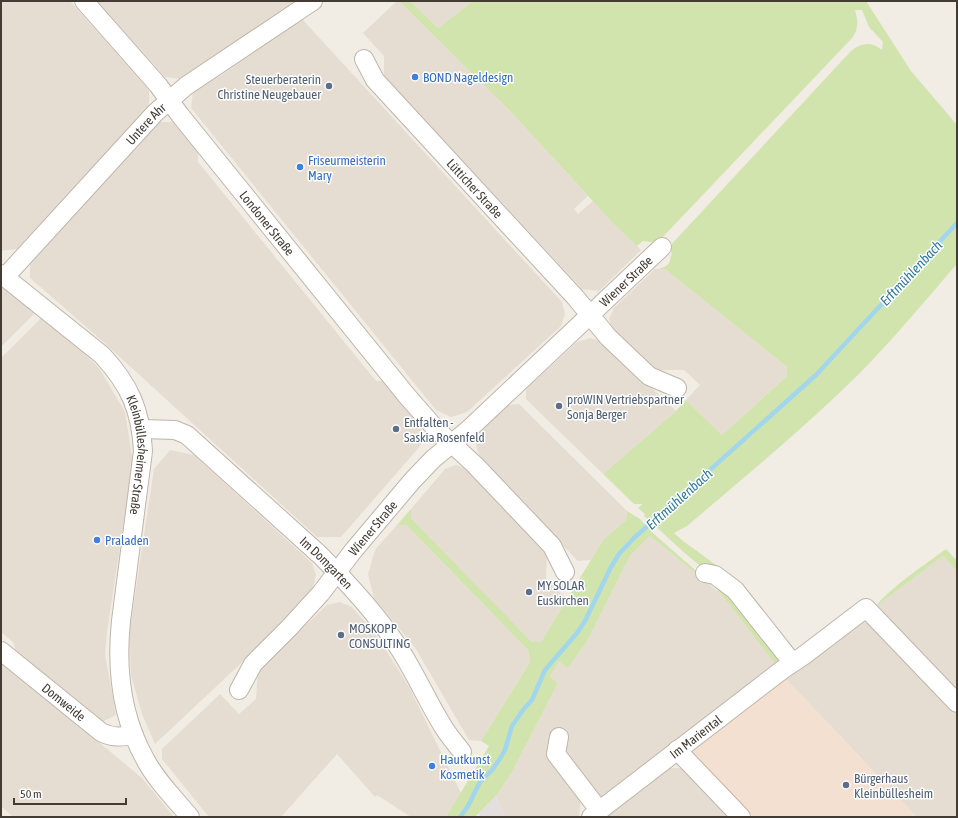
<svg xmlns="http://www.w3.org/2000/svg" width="958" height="818" font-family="'Asap Condensed',sans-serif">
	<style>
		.residential { fill: #e5ddd2 }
		.commercial { fill: #f3e0d0 }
		.green { fill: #d2e4ae }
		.parking { fill: #e2dfdc }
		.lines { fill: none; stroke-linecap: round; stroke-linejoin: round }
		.stream { stroke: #a2d6ec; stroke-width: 4.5 }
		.minor-casing { stroke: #bfb5aa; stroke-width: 20 }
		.minor { stroke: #fff; stroke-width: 18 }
		.shop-dot { fill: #3f7fe0; stroke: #fff; stroke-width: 1.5 }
		.service-dot { fill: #5c6f8a; stroke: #fff; stroke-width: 1.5 }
		.labels { text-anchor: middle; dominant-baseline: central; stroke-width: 3; stroke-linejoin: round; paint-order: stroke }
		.shop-label { font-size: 13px; fill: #366cbe; stroke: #fff; text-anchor: start }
		.service-label { font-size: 13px; fill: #4e5e75; stroke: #fff; text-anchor: start }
		.street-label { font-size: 13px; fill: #433c34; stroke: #fff }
		.water-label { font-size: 14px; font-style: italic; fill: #30799a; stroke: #fff }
	</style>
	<rect width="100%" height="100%" fill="#f1ece4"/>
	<path class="residential" d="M1,1H70L149,90V106L17,249L1,251Z
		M97,1H297L181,79L165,77Z
		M397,1H399L511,112L588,196L574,209L578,214L593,201L641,250L599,291L582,289L384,76V56L363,33Z
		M410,1H473L438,28Z
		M302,19L562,302L565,314L561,326L467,412L451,417L436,410L191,108L193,92L212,78L213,79L220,76Z
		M158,122H173L198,153V162L376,381H384L422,428L421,445L341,537H317L99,338L30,278V262Z
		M655,269H665L787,367V376L722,435L686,400L700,385L684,370H653L614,333L609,319L614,308Z
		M7,287L35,313L1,347V288Z
		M41,318L83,352L99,368L125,412L133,462L107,632L105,654L116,715L102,722L15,650L14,643L1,632V358Z
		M590,338L603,342L676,411L603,474L526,399V389L577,342Z
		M519,404L627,511L626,520L603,540L591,560L578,561L481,461L476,445L482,430L509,405Z
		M170,450L194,455L312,563L316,575L313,588L284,623L155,744L142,714L131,675L129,634L154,469Z
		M456,465L468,469L547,551L546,579L567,599L541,642H532L411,518V509L445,469Z
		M405,524L528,650L530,662L481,741L469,740L416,649L374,598L368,574L375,550L397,525Z
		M650,536L721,594L775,664L599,799L552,734L581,797L579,817H505L496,796L512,772L558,683L550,677L559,662L568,668L588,640L630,556Z
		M943,556L957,571V695L874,608Z
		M340,602L352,607L379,639L409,687L461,793L446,817H411L377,795L375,797L337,754L281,817H209L162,759V749L220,694L239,714L256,699L258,670L327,605Z
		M855,622L875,623L957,710V817H917L785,678Z
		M1,661L142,778L174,817H13L1,806Z
		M669,768H686L733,817H604Z"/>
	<path class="commercial" d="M785,678L917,817H748L691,758L692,750Z"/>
	<path class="green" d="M399,1H410L438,28L473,1H866L911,71L957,125V264C925,301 894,338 860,373C805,427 746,476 687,526L674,533L683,541L723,570L703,568L687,555L644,516L645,514L638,508L643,504H634L603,474L676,411L686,400L722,435L787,376V367L665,269H659C671,265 669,263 672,252L668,248L851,51C861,43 871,41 882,50L883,42L869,27L862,10H855C858,21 859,27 853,37L660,240L651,242L643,241L637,246L612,222L511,112Z
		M411,509V518L532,642H541L603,540L626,520L627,511L640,519L654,534L710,583V585L650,536L630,556L588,640L568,668L559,662L550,677L558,683L512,772L496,796L475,817H446L489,746L481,741L530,662L528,650L406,525H397Z
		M946,549L957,561V571L943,556L874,608C894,584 922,567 946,549Z
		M718,589L724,590L780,659L775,664L721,594L717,591Z"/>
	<path class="parking" d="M496,796L505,817H480L479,813Z"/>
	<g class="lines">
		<path class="stream" d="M460,817L468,806L480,782L493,769L501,757L505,750L512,726L523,710L532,700L545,670L577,633L585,621L611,567L619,554L634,538L816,375L957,223"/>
		<defs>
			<g id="minor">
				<path id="s1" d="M84,1L158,85L180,115L407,396L436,429L475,465L552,546L565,572"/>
				<path id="s2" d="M364,59L375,80L576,298L608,337L649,376L677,388"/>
				<path id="s3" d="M1,274L102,355C130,385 141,411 143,451L121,621C116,669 121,716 145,759C156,780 174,798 190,817"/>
				<path id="s4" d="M5,277L155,113L186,86L313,1"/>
				<path id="s5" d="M142,429L175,430L187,435L320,555C348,583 375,612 397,645C415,672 427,701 444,728C449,736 456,744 462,752"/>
				<path d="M705,573L715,575L735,590L792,662"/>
				<path id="s6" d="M1,651L101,732C112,738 122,737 134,735"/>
				<path id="s7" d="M239,690L253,664L289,628L321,593L353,551L412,481L433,459L468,430L662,247"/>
				<path d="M559,737L556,754L599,810"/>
				<path d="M677,750L741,817"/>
				<path id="s8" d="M591,817L782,670L803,656L866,608L957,703"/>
			</g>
		</defs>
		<use href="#minor" class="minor-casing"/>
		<use href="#minor" class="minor"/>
	</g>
	<g class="shop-dot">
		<circle cx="415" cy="77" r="4"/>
		<circle cx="300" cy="167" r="4"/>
		<circle cx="97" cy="540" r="4"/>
		<circle cx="432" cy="766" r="4"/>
	</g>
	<g class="service-dot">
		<circle cx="329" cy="86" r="4"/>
		<circle cx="559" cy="406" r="4"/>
		<circle cx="396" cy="429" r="4"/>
		<circle cx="529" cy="592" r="4"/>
		<circle cx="341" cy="635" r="4"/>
		<circle cx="846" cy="785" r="4"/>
	</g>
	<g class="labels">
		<g class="shop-label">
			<text x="423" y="77">BOND Nageldesign</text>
			<text x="308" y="160">Friseurmeisterin<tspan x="308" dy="15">Mary</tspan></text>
			<text x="105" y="540">Praladen</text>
			<text x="440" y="759">Hautkunst<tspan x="440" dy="15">Kosmetik</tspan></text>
		</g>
		<g class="service-label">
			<text x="321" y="79" text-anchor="end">Steuerberaterin<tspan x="321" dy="15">Christine Neugebauer</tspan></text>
			<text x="567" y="399">proWIN Vertriebspartner<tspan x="567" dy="15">Sonja Berger</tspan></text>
			<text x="404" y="422">Entfalten -<tspan x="404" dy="15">Saskia Rosenfeld</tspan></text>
			<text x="537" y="585">MY SOLAR<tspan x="537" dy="15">Euskirchen</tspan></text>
			<text x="349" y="628">MOSKOPP<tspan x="349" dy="15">CONSULTING</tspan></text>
			<text x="854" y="778">Bürgerhaus<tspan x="854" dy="15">Kleinbüllesheim</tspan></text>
		</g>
		<g class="street-label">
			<text stroke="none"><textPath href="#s4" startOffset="208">Untere Ahr</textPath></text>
			<text stroke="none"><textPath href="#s2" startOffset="171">Lütticher Straße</textPath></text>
			<text stroke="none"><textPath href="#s1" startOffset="288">Londoner Straße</textPath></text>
			<text stroke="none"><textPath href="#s7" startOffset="565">Wiener Straße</textPath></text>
			<text stroke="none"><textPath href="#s3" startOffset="240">Kleinbüllesheimer Straße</textPath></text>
			<text stroke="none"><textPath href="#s7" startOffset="211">Wiener Straße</textPath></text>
			<text stroke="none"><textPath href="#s5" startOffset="235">Im Domgarten</textPath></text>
			<text stroke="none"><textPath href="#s6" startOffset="81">Domweide</textPath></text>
			<text stroke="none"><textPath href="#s8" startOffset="132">Im Mariental</textPath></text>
		</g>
		<g class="water-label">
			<text transform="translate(911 273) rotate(-47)">Erftmühlenbach</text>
			<text transform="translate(679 499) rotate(-42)">Erftmühlenbach</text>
		</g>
	</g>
	<rect width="958" height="818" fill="none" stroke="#433c34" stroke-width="4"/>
	<path d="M14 798v6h112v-6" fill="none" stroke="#433c34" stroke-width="2"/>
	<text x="20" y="798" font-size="12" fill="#433c34" stroke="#ffffff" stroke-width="3" paint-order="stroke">50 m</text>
</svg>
